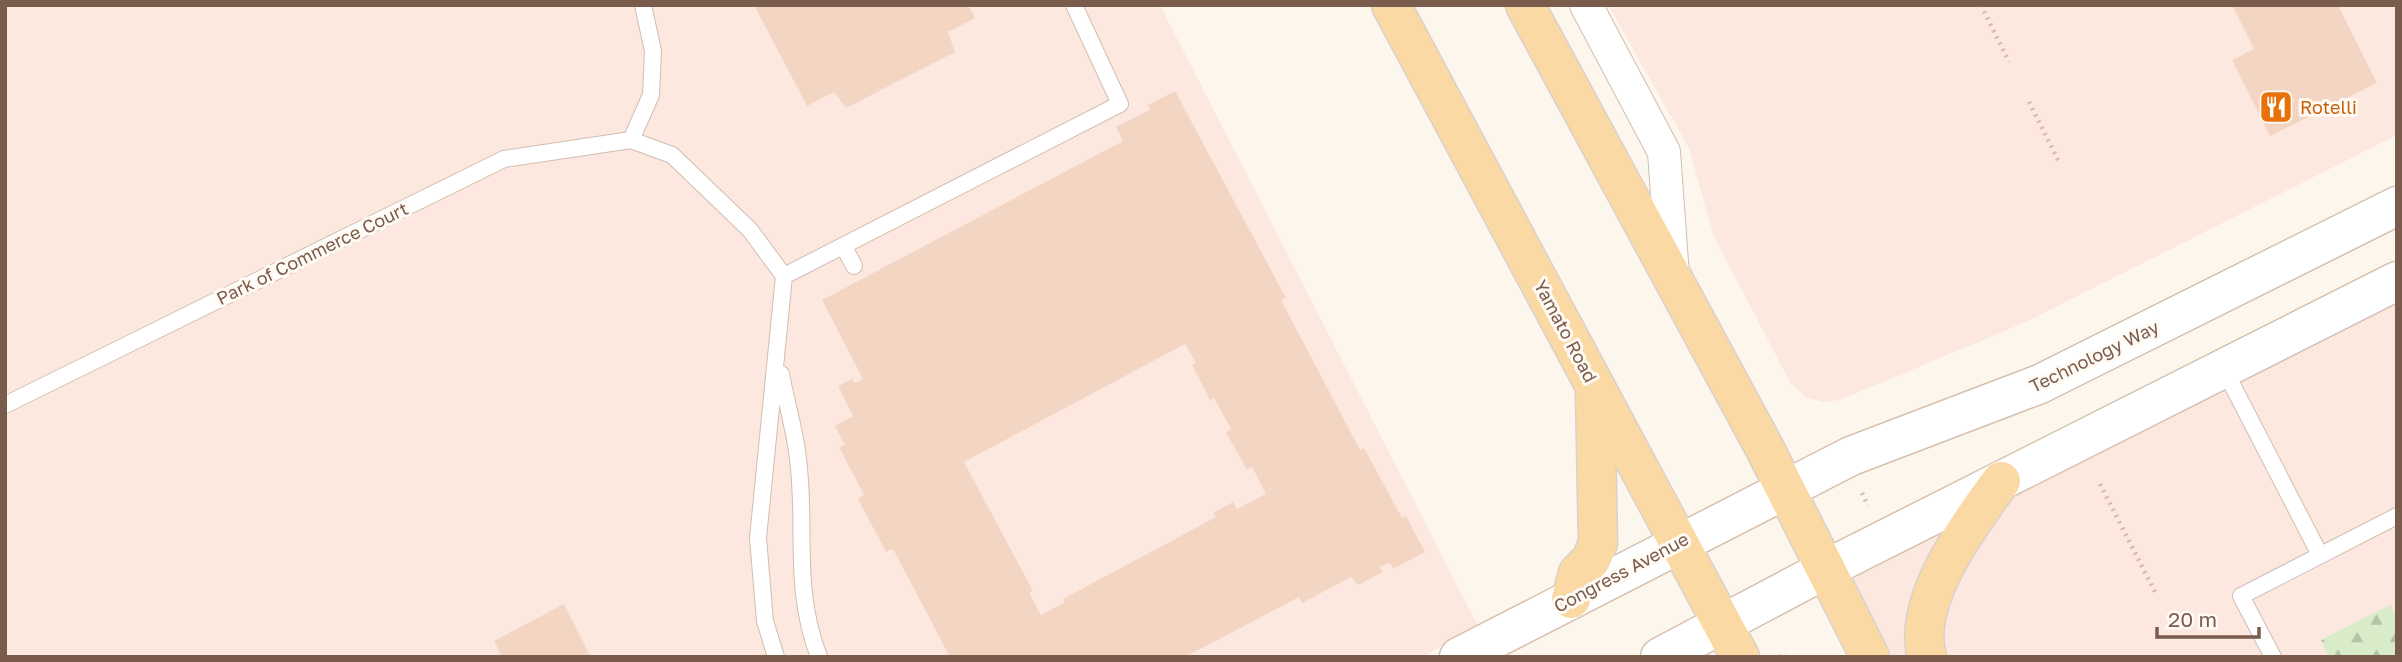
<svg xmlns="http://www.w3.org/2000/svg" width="2402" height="662" font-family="'Golos Text',sans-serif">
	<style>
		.commercial { fill: #fde8e0 }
		.forest { fill: url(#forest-firs) }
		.building { fill: #f3d5c3; fill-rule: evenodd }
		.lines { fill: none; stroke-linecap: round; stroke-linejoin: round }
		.lane-casing { stroke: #d1beb0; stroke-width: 18 }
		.street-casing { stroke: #d1beb0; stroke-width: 34 }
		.secondary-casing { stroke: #d6c0b0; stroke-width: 41 }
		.primary-casing { stroke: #dad1cd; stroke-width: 41 }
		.path { stroke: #d9b8a5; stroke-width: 4.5; stroke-dasharray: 2 5; stroke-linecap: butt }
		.lane { stroke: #fff; stroke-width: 16 }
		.street { stroke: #fff; stroke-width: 32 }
		.secondary { stroke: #fff; stroke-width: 38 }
		.primary { stroke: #fbd9a5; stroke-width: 38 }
		.labels { text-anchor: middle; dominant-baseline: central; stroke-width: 6; stroke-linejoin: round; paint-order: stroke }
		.food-label { font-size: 18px; fill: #c56008; stroke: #fffaf3; text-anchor: start }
		.street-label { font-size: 18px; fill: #7a5c4d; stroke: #fffaf3 }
	</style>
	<defs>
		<pattern id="forest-firs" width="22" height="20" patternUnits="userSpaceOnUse" patternTransform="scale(1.75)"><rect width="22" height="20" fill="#d8ecc9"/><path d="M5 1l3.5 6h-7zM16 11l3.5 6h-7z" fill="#b4c2a5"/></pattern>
	</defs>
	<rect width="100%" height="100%" fill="#fdf6ec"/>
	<path class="commercial" d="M5,5H1160L1478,626L1422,657H5Z
		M1608,5H2397V135L2026,322L1840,400L1824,402L1807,398L1791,384L1714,237L1689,148Z
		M2397,292V657H1893L1849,573Z"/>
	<path class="forest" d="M2390,605L2397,619V657H2329L2321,640Z"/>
	<path class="building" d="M754,5H968L975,18L948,32L955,52L846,108L834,92L807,106Z
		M2232,5H2338L2377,83L2270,136L2232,60L2254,49Z
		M1175,91L1286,298L1281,300L1360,450L1364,448L1402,518L1406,516L1425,552L1393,569L1390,563L1380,567L1383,572L1358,585L1351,577L1302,603L1299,597L1185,657H950L893,549L886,552L858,499L864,495L839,447L845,445L835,426L853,416L838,386L852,379L855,383L863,379L822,300L1123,141L1116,127L1150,110L1148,105ZM1185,344L1196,363L1192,365L1210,400L1214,398L1231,429L1226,432L1247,470L1252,467L1266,494L1237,509L1233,502L1213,513L1216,517L1063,599L1065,602L1041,615L1029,593L1033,591L964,462Z
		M564,604L591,657H502L494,641Z"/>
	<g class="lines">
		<defs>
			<path id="lane" d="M631,140L651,95L653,51L643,5
				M844,247L854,266
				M784,276L1120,104L1074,5
				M2224,369L2320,555
				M781,374C786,402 795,430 798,459C807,530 792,586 819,657
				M5,405L504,159L631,140L672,155L750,230L784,276L758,538L765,621L776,657
				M2273,657L2241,596L2397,516"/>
			<path id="street" d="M1586,5L1664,152L1673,276"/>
			<path id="secondary" d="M1459,657L1851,456L2040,384L2397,206
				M1660,657L1826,569L2397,281"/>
			<path id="primary" d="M1391,5L1740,657
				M1525,5L1764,447L1870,657
				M1571,599L1578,573L1591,560L1598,543L1595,392
				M1927,657C1911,601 1970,523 2001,481"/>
		</defs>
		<use href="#lane" class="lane-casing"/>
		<use href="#street" class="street-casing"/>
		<use href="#secondary" class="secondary-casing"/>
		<use href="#primary" class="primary-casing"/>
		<path class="path" d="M1981,5L2009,62
			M2029,102L2058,160
			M2100,484L2156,594
			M1862,493L1868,506
			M1779,657L1785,653"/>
		<use href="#lane" class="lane"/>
		<use href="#street" class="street"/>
		<use href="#secondary" class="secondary"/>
		<use href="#primary" class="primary"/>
	</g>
	<defs>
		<symbol id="restaurant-square" viewBox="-11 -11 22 22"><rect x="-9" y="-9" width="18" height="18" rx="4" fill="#e8710a" stroke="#fffaf3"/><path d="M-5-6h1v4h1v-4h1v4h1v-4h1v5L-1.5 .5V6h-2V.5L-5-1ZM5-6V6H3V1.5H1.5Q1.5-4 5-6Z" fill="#fff"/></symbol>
	</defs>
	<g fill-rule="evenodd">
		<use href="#restaurant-square" x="2257" y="88" width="38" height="38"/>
	</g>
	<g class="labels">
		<g class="food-label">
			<text x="2300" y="107">Rotelli</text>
		</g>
		<g class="street-label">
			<text transform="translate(312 253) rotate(-26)">Park of Commerce Court</text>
			<text transform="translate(1566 331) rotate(62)">Yamato Road</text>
			<text transform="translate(2094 356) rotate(-26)">Technology Way</text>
			<text transform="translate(1621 572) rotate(-28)">Congress Avenue</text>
		</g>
	</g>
	<rect width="2402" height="662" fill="none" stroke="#7a5c4d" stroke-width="14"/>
	<path d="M2157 627v10h102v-10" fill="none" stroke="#7a5c4d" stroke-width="3.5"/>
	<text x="2168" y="627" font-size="21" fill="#7a5c4d" stroke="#fffaf3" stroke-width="5" paint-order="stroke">20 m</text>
</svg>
